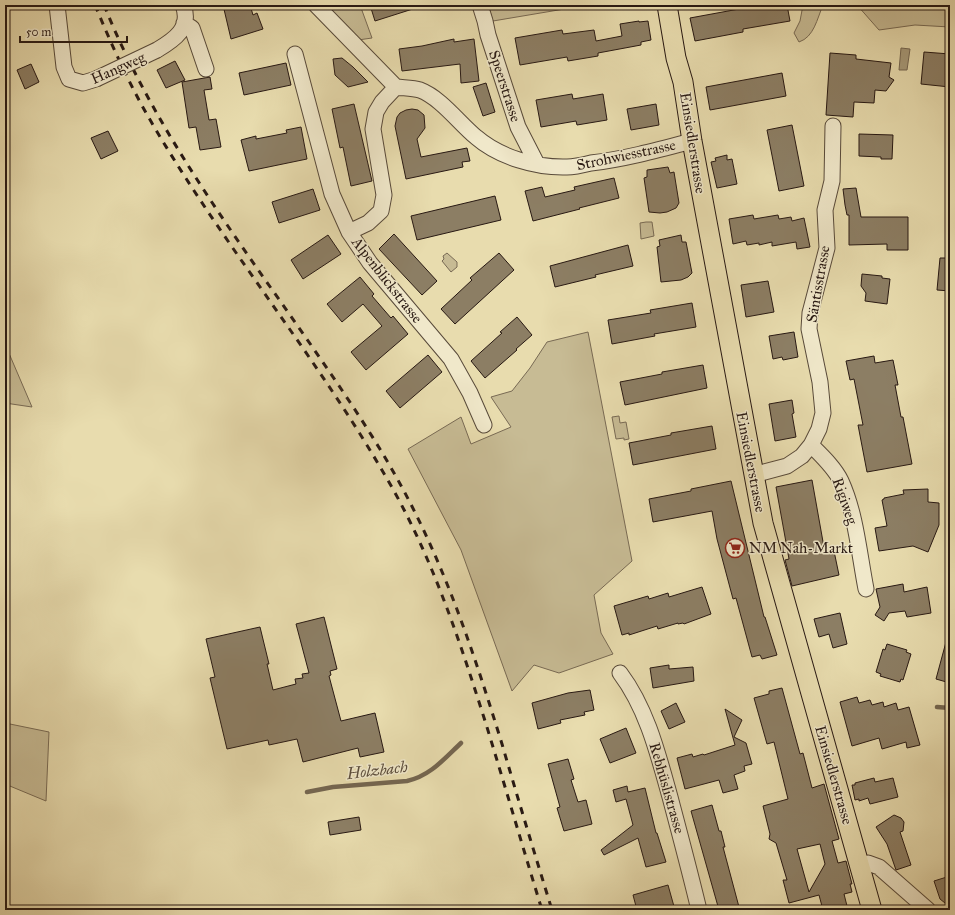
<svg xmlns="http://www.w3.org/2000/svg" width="955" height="915" font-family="'IM FELL Great Primer',serif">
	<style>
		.green { fill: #c7bb94; stroke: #786a54 }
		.water { fill: #a79a79; stroke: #746650 }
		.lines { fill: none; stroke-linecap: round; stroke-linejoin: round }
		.stream { stroke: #746650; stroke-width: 4.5 }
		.building { fill: #8c7e64; stroke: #281913; fill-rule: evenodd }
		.minor-casing { stroke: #584a3a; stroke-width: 17 }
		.major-casing { stroke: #281913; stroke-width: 21 }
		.minor { stroke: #f0e8ca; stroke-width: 15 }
		.major { stroke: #e8dcae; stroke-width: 19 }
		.rail { stroke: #281913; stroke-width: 3; stroke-dasharray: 7 7; stroke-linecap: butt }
		.minor-bridge-casing { stroke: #584a3a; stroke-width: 17; stroke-linecap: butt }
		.minor-bridge { stroke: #f0e8ca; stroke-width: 15 }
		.labels { text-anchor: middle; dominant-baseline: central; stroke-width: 3; stroke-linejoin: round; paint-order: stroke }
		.street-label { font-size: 15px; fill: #281913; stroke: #f0e8ca }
		.poi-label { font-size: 15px; fill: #281913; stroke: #f0e8ca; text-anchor: start }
		.water-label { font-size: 16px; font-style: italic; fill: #5b4d3c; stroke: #f0e8ca }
	</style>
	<rect width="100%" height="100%" fill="#e8dcae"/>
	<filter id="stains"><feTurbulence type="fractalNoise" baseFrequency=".005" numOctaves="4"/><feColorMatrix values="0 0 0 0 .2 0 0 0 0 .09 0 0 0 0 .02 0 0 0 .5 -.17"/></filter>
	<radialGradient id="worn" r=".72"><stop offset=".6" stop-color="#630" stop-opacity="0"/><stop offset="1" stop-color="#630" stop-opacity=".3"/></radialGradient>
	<path class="green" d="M323,5H360L372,38L358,40Z
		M488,5H588L493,21Z
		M803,5H823C817,19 814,37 799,42L794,33L800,21Z
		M857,5H950V27L915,25L879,30Z
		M646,222H652L654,236L641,239L640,223Z
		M447,253L457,262V267L451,272L442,261L444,259L443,256Z
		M588,332L632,561L594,595L601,633L613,654L559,673L534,665L512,691L461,550L408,449L461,417L471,444L511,427L491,397L512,391L530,368L547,342Z
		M5,344L32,407L5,403Z
		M619,416L620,423L626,422L629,439L624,440V438L616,439L612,417Z
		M5,723L49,732L46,801L5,784Z"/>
	<path class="water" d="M901,48L910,49L907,70H899Z"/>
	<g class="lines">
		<path class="stream" d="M937,707L950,708
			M307,792L333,787L407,781C430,776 444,759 461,743"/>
	</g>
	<path class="building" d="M223,5H250L253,15L257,13L263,29L231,39Z
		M370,5H418L419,7L375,21Z
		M738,5H787L790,21L743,29V32L695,41L690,18L739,9Z
		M639,21V22L648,21L651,40L641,42V45L598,53V56L568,61L567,57L520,65L515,38L562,30L563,34L594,30L596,41L622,36L620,24Z
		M454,39V42L474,39L479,81L461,83L460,64L402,71L399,49L422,46Z
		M924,52L950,54V87L921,84Z
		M830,53L856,55V59L891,63L889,77L894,80L886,91L875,90L874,103L854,102L853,117L826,115Z
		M342,58L353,67L368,82L348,87L335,75L333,59Z
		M175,61L185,80L166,88L157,70Z
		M286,63L291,85L244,95L239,73Z
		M31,64L39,82L25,89L17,70Z
		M782,73L786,96L710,110L706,87Z
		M210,77L212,89L204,90L209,120L216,119L221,147L200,150L196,127L189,128L182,82Z
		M486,83L495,112L483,116L473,87Z
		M572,94L573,99L603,94L607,120L577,125L576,121L541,127L536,100Z
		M354,104L372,181L351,186L343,147L340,148L332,109Z
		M656,104L659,125L631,130L627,109Z
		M412,109L418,110L424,115L425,128L417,139L421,157L467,148L470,161L462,162L463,167L406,179L395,126L397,117L400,113L406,110Z
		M792,125L804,186L779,191L767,130Z
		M301,127L307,159L249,171L241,140L256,136V139L287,133L286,130Z
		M108,131L118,151L101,159L91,138Z
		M859,134L893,135L892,159H881V157L859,156Z
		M727,155V160L732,159L737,184L717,188L711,162L716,161L715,158Z
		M668,167L670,173L674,172L679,203L676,208L667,212L660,213L649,212L644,178L647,177V170Z
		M614,178L619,198L579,208L580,209L533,221L525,191L542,187L545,197L575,190L574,187Z
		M856,188L861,217H908V250H887V244L849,245V215H847L845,205L843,189Z
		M313,189L320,210L279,223L272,202Z
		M495,196L501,220L417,240L411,216Z
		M753,215L754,219L778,215L779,219L791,217L792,221L804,218L810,247L797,249L796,242L772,246V242L759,245V243L747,245L746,241L733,244L729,219Z
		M394,234L437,281L422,295L379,249Z
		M328,235L341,254L303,279L291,260Z
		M681,235L682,242H686L692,273L688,277L681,280L661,282L657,247L660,246L659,240Z
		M628,245L633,266L595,275L596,277L555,287L550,266Z
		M499,253L514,270L455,324L441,309L472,280L470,278Z
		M940,258H950V291L937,290Z
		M862,274L882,276V278L890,279L887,304L865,301L866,293L861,286Z
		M360,277L374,294L372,296L391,318L393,316L408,334L366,370L351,352L382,326L363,304L342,322L327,304Z
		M768,281L774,312L746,317L741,285Z
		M692,303L696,327L654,334L655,336L612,344L608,320L651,313L650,310Z
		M517,317L532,335L516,349L517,350L485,378L471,361L502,333L500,332Z
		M794,332L798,357L783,360L782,357L773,359L769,336Z
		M428,355L442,372L400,408L386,391Z
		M874,356L875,363L893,360L898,385H895L901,417H903L912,464L867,472L858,425H863L854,379L850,380L846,361Z
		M703,365L707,388L625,405L620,382L662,374V372Z
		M792,400L794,413L792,414L796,437L775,441L769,404Z
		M712,426L716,449L633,465L629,443L671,435V433Z
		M812,480L825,553L834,551L839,575L792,586L785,560L789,559L776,487Z
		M731,481L764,617H765L777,655L762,659L760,655L752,657L736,598L733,599L717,539L712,511L653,522L649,499L691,491V489Z
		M928,489V502L939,503V525L928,552L913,546L879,551L875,528L887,526L882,500L884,499V498L904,494L903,490Z
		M903,584L904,592L927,587L931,613L907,617L905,611L889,613L884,621L875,615L880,607L876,589Z
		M702,587L711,614L684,624L683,623L678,624V623L658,629L657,626L629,635V633L622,635L614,606L648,596L649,599L668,593L669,597Z
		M840,613L847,644L833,648L829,634L819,637L814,619Z
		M324,617L337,669L330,671L331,675L329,676L341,721L375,713L384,752L360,757L358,748L303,762L297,739L269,745L268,740L227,749L210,678L215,677L206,639L260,627L269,664H267L273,690L296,684L295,679L303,678L302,674L309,673L296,624Z
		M946,642H950V683L936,679Z
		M887,644L907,650L906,652L911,654L903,680L901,679L900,682L880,676L881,674L876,672L883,649L885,650Z
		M669,665V669L693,667L694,681L653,688L650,668Z
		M782,688L800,754L803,753L812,788L824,784L839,839L832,841L838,863L846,861L852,884H850L852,892L844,894L848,910H823L819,895L789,903L783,880H787L776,843L769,839L770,834L763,806L788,799L774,742L767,744L754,698L769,694V691ZM820,844L825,864L809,892L797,849Z
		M590,690L594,710L584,712L585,715L560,720L561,723L538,729L532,703L568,693Z
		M857,697L859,703L870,700L872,705L883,702L884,707L896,703L898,710L909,707L920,745L907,748L906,742L882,749L879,738L852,746L840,702Z
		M676,703L685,722L669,729L661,711Z
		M725,709L742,720L734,737L746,743L752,764L744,766L745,771L734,775L738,789L723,793L719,780L685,789L677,758L692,754L693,757L703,754L704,755L735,745Z
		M626,728L636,753L610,763L600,739Z
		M568,759L574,779L571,780L578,802L586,800L592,824L564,831L557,808L560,807L548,764Z
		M874,778L875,782L893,778L898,797L870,804L868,798L859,801V799L855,800L852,785H855V783Z
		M627,786L628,792L645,788L656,833H657L666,862L646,867L638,838L604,855L601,850L633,825L626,799L616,802L613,790Z
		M712,805L719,831H721L725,847H723L739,907L729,910H719L691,811Z
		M894,815L901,818L904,822L903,831L900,832L911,865L896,870L887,844L876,827Z
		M359,817L361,830L330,835L328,822Z
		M950,876V907L940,899L934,881Z
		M668,885L675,910H637L633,895Z"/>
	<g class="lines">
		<defs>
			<path id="minor" d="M57,5L64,67L69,79L83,83L96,79
				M316,5L396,87
				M480,5L485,21L488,35L518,127L537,164
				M184,23L192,28L206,69
				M157,50C174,40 192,28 183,5
				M295,54L332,194L349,232L370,263L451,359L470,393L484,425
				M396,87C404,88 413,88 420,90C441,98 459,123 476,137C499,157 536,168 567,167C575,167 583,165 591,163C625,159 658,150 692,141
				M349,232L368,223L381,211L384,195L373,129L376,112L382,102L396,87
				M811,445C822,456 834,467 841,481C856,514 859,553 866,589
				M753,475L787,466L802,456L811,445L819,429L823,413L820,382L809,329L810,313L827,248L825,210L832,181L833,126
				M620,673C647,709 658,754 670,797C680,835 690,872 699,910
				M860,865L868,863L879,867L928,910"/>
			<path id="major" d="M667,5L676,58L683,82L692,141L763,523L872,910"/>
		</defs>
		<use href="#minor" class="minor-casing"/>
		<use href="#major" class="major-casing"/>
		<use href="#minor" class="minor"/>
		<use href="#major" class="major"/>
		<path class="rail" d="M95,5C110,41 126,77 145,111C220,243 320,359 394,491C435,565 461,645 486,724C505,786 523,848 542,910
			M104,5C154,129 235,236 311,345C340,387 369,429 394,473C443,559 473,650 502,744C518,799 535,855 552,910"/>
		<defs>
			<path id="minor-bridge" d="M96,79L157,50"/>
		</defs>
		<use href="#minor-bridge" class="minor-bridge-casing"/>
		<use href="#minor-bridge" class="minor-bridge"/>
	</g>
	<defs>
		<symbol id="supermarket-ring" viewBox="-11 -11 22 22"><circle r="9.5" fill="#f0e8ca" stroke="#8f2418" stroke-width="1.5"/><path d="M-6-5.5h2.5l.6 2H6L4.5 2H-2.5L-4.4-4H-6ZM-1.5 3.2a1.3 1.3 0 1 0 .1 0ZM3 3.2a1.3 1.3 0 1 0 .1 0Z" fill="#8f2418"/></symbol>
	</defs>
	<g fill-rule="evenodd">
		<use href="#supermarket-ring" x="724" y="537" width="22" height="22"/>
	</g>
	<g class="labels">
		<g class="street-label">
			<text transform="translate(118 68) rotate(-24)">Hangweg</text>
			<text transform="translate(505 86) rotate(72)">Speerstrasse</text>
			<text transform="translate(693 143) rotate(81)">Einsiedlerstrasse</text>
			<text transform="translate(626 155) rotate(-12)">Strohwiesstrasse</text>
			<text transform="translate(387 280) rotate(52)">Alpenblickstrasse</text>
			<text transform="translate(818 284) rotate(-80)">Säntisstrasse</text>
			<text transform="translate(751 462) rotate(79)">Einsiedlerstrasse</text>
			<text transform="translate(845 501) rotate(71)">Rigiweg</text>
			<text transform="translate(834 775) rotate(74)">Einsiedlerstrasse</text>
			<text transform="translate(667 788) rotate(74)">Rebhüslistrasse</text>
		</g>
		<g class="poi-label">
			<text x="749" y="548">NM Nah-Markt</text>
		</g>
		<g class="water-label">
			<text transform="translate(377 770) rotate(-7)">Holzbach</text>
		</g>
	</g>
	<rect width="955" height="915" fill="none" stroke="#e8dcae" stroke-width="20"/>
	<rect x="6" y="6" width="943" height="903" fill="none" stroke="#281913" stroke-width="2"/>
	<rect x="10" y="10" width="935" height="895" fill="none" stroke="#281913"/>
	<path d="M20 36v6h107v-6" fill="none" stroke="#281913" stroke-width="2"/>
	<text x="26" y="36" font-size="12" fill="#281913" stroke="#f0e8ca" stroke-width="3" paint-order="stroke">50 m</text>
	<rect width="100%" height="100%" filter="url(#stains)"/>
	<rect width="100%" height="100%" fill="url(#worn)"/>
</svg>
